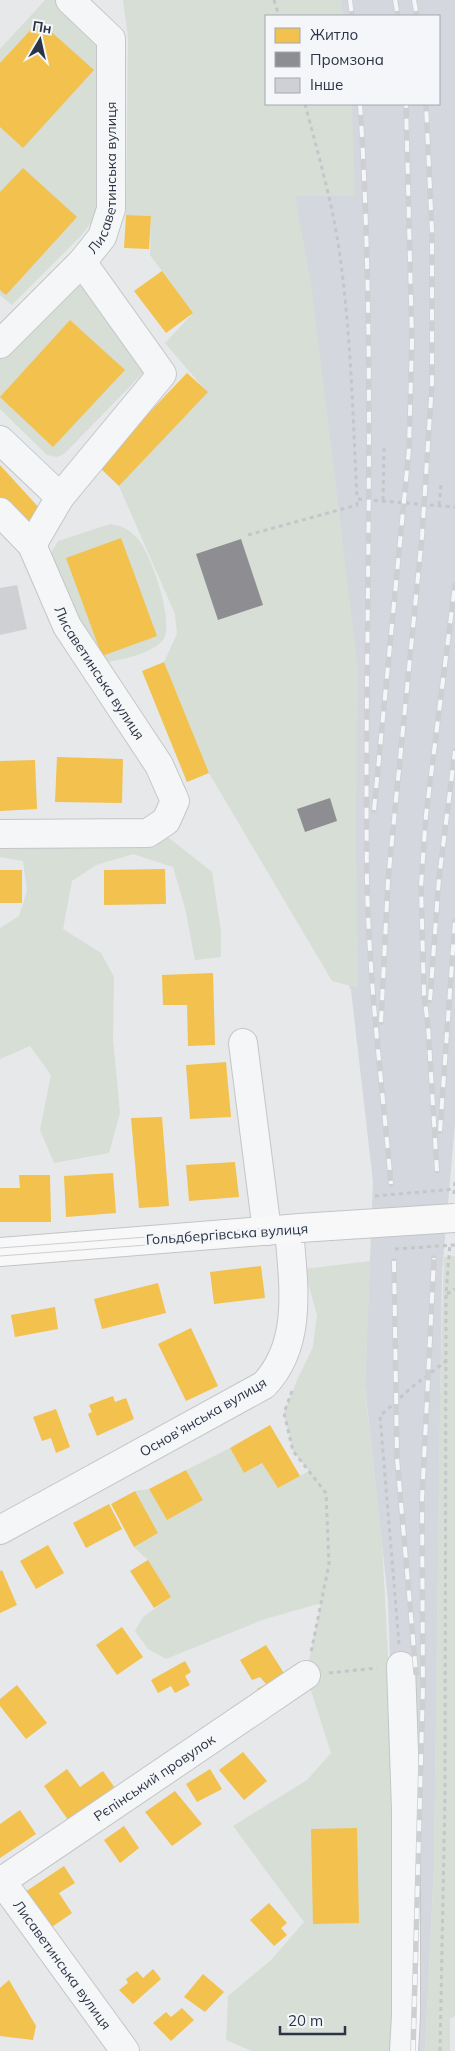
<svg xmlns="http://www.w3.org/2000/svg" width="455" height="2051" font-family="Mulish,sans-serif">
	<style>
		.built { fill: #d4d7dd; fill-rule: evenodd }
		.green { fill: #d6ded6 }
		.homes { fill: #f2c14e }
		.industry { fill: #8d8d92 }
		.building { fill: #ced0d3 }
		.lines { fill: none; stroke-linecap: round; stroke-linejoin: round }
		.minor-casing { stroke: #c4c6c8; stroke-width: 30 }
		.major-casing { stroke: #c2c5c8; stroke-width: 30 }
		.path { stroke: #c5c6ca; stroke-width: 3; stroke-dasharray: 4 4; stroke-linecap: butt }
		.minor { stroke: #f5f6f7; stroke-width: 28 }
		.major { stroke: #f8f8f8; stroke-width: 28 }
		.tram { stroke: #cecfd2; stroke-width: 1 }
		.rail-casing { stroke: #cecfd2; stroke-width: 5.5 }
		.rail { stroke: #f4f6f9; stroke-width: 4; stroke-dasharray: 11; stroke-linecap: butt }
		.major-bridge-casing { stroke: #c2c5c8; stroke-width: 30; stroke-linecap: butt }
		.path-bridge { stroke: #c5c6ca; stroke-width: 3; stroke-dasharray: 4 4; stroke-linecap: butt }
		.major-bridge { stroke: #f8f8f8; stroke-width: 28 }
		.labels { text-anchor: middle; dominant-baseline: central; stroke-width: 5; stroke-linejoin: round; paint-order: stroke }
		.street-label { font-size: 14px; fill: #2b3445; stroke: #f4f6f9 }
	</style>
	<rect width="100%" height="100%" fill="#e6e8ea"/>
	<path class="built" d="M144,0H455V1123L442,1273L434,1867L425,2051H394L397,1864L388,1600L365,1386L373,1182L351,990L249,750L274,452ZM266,16H439V104H266Z"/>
	<path class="green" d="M45,0H57L100,39L98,214L80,237L12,305L0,295V49Z
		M123,0H341L343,16H266V104H352L355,196H295L311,282L358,667L356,830L358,988L332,981L209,773L164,662L177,634L175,614L119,486L207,392L165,343L193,313L150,255L151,216L126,215L128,38Z
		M73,285L84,287L144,367L142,374L64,454L57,457L47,455L0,409V355Z
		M110,524C121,526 128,528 136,537C151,551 175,624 163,640C153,653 121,660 107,662L70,608L51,553L58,541Z
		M74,819H145L212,872L221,931V957L195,960L185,908L173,867L133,854L96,865L72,881L63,929L101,953L114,977L113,1039L120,1113L109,1153L54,1163L40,1130L51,1075L30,1046L0,1059V928L19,916L27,891L23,861L0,857V822Z
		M455,1256V2017L450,2018V2051H425L434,1867L440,1397L444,1257Z
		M370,1261L365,1389L382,1543L393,1749L394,2051H252L226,2040L228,1996L271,1960L304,1922L233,1826L307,1780L331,1753L306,1675L321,1603L262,1620L166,1659L148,1649L135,1631L143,1617L171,1597L148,1560L134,1547L158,1533L135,1491L149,1489L167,1520L203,1500L186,1470L230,1448L244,1473L262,1463L278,1488L309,1471L293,1451L284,1413L297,1380L313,1347L317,1315L304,1269Z"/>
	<path class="homes" d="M39,21L94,70L23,148L0,127V63Z
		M23,168L77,217L6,295L0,290V192Z
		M126,215L151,216L149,249L124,248Z
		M162,271L193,313L166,333L134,291Z
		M70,320L125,370L53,447L0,397Z
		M187,373L208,392L119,486L98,466Z
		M0,465L41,510L24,525L0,499Z
		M121,538L157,636L102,656L66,558Z
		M164,662L209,773L187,782L142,671Z
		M57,757L123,759L122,803L55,802Z
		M35,760L37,809L0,811V761Z
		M165,869L166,904L104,905V870Z
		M0,870H22V903H0Z
		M213,973L215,1045L188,1046L187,1005H163L162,975Z
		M226,1062L231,1117L190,1119L186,1065Z
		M162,1117L169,1206L139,1208L131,1118Z
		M235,1162L239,1197L189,1201L186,1165Z
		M113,1173L116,1213L66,1217L64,1176Z
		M19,1175H50L51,1222H0V1188H20Z
		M261,1266L265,1298L214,1304L210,1272Z
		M158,1283L166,1313L102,1329L94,1299Z
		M55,1307L58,1329L15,1337L11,1315Z
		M191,1328L218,1386L186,1401L158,1344Z
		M113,1396L115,1402L126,1398L134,1419L97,1436L88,1414L92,1412L89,1405Z
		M56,1409L70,1447L56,1453L51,1438L42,1441L33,1417Z
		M270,1425L300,1476L278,1488L262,1463L244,1473L230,1448Z
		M186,1470L203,1500L167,1520L149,1489Z
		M135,1491L158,1533L134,1547L111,1504Z
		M109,1504L122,1529L86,1548L73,1523Z
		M48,1545L64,1573L36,1589L20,1561Z
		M148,1560L171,1597L154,1608L130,1571Z
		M2,1570L17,1605L0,1613V1571Z
		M122,1627L143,1657L117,1675L96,1645Z
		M266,1645L287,1678L260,1693L257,1689L266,1684L260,1677L252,1680L240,1660Z
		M185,1661L191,1672L185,1676L190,1685L175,1693L171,1686L158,1693L151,1680Z
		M17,1685L47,1723L26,1739L0,1706V1699Z
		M243,1752L267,1781L244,1800L219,1770Z
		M67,1769L80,1787L103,1771L117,1791L71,1824L44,1786Z
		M210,1769L222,1789L197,1802L186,1784Z
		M175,1791L202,1824L172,1846L145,1812Z
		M20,1810L36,1834L0,1858V1824Z
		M124,1826L139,1848L120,1863L104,1840Z
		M357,1828L359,1923L313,1924L311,1829Z
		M64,1866L75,1883L59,1893L72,1913L49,1929L25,1892Z
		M269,1903L287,1923L281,1928L287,1935L274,1946L250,1920Z
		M153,1969L161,1979L133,2004L119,1990L128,1983L126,1979L137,1971L143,1978Z
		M203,1974L224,1992L205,2012L184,1997Z
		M9,1980L36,2026L33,2040L0,2036V1988Z
		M182,2008L194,2020L171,2041L153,2023L166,2012L171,2017Z"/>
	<path class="industry" d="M241,539L263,605L218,620L196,554Z
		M330,798L337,821L305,832L297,809Z"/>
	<path class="building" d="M17,585L27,629L0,635V588Z"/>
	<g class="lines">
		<defs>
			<g id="minor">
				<path d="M0,344L82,262"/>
				<path d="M0,440L60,497"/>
				<path id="s1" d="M0,512L32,545L67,626L159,765L175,801L166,821L148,833L0,834"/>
				<path id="s2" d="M32,545L60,497L162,374L82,262L102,237L111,209V39L70,0"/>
				<path d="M243,1043L267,1231"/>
				<path d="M0,1530L264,1385C304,1343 293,1282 289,1229"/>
				<path d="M401,1666L406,1810V2016L404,2051"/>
				<path id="s3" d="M0,1879L125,2051"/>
				<path id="s4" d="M2,1881L306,1675"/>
			</g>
			<path id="major" d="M0,1252L300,1228"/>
		</defs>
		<use href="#minor" class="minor-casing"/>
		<use href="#major" class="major-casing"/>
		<path class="path" d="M274,0L279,16
			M305,104C318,154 333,204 340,256C351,336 353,418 357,499
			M383,500L384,448
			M439,505L441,484
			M248,535L357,505V499L455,507
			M454,1194L455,1180
			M447,1294L455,1289
			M292,1391L284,1413L293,1451L326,1493L329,1564L311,1652
			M399,1644L380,1416L412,1387L445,1362
			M329,1673L377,1668
			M440,2051L445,1795L446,1294L450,1243"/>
		<use href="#minor" class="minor"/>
		<use href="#major" class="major"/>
		<path class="tram" d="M0,1248L455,1214
			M0,1256L455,1222"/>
		<defs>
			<path id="rail" d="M350,0L352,16
				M395,0L398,16
				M414,0L417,16
				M360,104C377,362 364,622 367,881C369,982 382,1083 391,1184
				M374,810L409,449L412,340L406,104
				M430,1000L439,878L455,751
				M381,1022L388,881L422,536L432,383V232L426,104
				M440,1131L455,921
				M437,1171L428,1025L424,995L421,886L426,815L455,585
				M394,1261L397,1458L416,1673
				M413,2051L423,1687L422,1500L434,1258"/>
		</defs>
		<use href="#rail" class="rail-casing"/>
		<use href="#rail" class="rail"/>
		<defs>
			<path id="major-bridge" d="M300,1228L455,1218"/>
		</defs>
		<use href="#major-bridge" class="major-bridge-casing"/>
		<path class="path-bridge" d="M375,1196L455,1189
			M395,1249L455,1245"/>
		<use href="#major-bridge" class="major-bridge"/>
	</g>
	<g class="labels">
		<g class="street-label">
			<text stroke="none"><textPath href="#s2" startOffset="444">Лисаветинська вулиця</textPath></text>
			<text stroke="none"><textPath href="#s1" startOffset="191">Лисаветинська вулиця</textPath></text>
			<text transform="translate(227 1234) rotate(-4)">Гольдбергівська вулиця</text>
			<text transform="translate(203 1417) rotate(-30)">Основ’янська вулиця</text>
			<text stroke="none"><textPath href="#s4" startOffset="184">Рєпінський провулок</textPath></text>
			<text stroke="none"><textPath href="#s3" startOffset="106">Лисаветинська вулиця</textPath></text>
		</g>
	</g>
	<rect x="265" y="15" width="175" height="90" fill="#f4f6f9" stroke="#a4a8b1"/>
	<rect x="275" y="28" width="25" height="15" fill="#f2c14e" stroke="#a4a8b1"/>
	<text x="310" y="40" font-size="15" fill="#2b3445">Житло</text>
	<rect x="275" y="52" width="25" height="15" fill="#8d8d92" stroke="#a4a8b1"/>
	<text x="310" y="65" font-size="15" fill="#2b3445">Промзона</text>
	<rect x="275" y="78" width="25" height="15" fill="#ced0d3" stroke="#a4a8b1"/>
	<text x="310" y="90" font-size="15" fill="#2b3445">Інше</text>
	<g transform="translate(40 40) rotate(9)" stroke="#f4f6f9" stroke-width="4" paint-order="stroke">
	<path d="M0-4L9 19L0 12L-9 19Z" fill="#2b3445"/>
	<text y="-8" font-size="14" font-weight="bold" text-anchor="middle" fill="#2b3445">Пн</text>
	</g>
	<path d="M280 2026v8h65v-8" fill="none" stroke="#2b3445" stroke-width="2.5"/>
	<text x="288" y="2026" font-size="15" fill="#2b3445" stroke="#f4f6f9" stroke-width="4" paint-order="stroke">20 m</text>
</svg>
